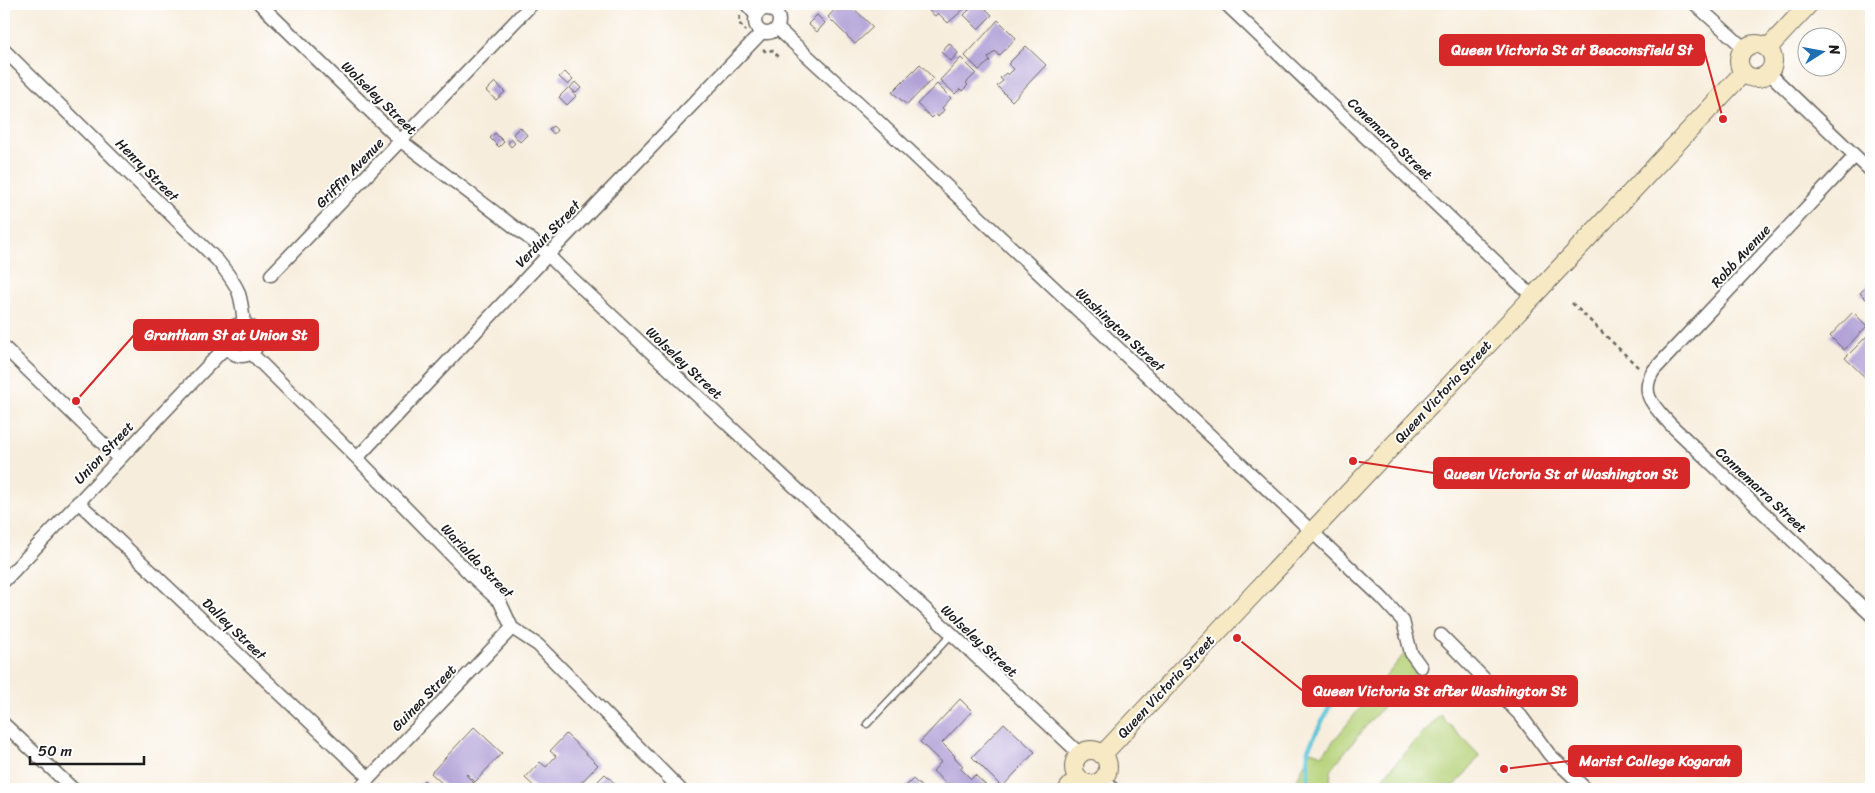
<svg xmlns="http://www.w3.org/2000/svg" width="1875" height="793" font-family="Sriracha,sans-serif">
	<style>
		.green { fill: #b6d279; stroke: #69774a }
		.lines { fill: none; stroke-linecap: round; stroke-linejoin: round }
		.stream { stroke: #5dc5da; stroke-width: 4.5 }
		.building { fill: #b1a1d7 }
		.lane-casing { stroke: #69655f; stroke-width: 9 }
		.street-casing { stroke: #69655f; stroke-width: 15 }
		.secondary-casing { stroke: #69655f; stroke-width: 20 }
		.path { stroke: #69655f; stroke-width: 2.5; stroke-dasharray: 4 4; stroke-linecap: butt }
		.lane { stroke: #fff; stroke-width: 6 }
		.street { stroke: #fff; stroke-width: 12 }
		.secondary { stroke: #f6e9c3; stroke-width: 18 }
		.labels { text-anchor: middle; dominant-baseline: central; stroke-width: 4; stroke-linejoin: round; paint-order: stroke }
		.street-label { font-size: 14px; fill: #1c1c1c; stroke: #fff }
		.leader { fill: none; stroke: #d62828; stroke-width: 2 }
		.callout-dot { fill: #d62828; stroke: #fff; stroke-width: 2 }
		.callout { fill: #d62828; stroke: #d62828; stroke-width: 2 }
		.callout-label { font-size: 15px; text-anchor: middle; font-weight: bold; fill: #fff }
	</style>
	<rect width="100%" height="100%" fill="#fff"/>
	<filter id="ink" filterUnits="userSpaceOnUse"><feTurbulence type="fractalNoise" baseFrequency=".02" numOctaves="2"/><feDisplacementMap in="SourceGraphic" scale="10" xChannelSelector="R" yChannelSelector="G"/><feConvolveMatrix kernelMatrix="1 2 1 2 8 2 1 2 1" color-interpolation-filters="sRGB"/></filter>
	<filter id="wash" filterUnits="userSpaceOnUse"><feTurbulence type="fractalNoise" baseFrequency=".0096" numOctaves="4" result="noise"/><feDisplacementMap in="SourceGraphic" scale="20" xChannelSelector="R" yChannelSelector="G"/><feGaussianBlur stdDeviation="1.12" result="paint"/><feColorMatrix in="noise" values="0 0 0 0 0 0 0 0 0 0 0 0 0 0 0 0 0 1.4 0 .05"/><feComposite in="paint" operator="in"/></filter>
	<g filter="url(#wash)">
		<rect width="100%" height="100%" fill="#f7eddc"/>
		<path class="green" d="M1409,648L1421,667L1371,720L1331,769L1330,782L1336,789H1292L1311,751L1322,755Z
			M1440,715L1480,756L1452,789H1372Z"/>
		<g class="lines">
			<path class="stream" d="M1308,789V749L1339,688"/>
		</g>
		<g id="blocks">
			<path class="building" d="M837,4H849L873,27L855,44L828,17L838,6Z
				M902,4H913L908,9Z
				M929,4H974L968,10L965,8L948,23L938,13L935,16L929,11L933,7Z
				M975,4H981L992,15L978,29L964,15Z
				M817,15L825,23L817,32L808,24Z
				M998,20L1016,38L999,56L995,51L988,58L990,61L979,70L965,56Z
				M949,43L958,53L951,61L941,52Z
				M1026,46L1046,65L1012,101L997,86L1003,81L1000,78L1006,73L1008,75L1014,69L1008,64Z
				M961,58L976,73L966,83L968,85L962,91L960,89L955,94L940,80Z
				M920,64L933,78L907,105L892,92Z
				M565,72L573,80L568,85L559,77Z
				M495,82L505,92L496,100L486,91Z
				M575,82L581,88L576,93L570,88Z
				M937,84L951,98L942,108L944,110L938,117L936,114L932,118L917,104Z
				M568,88L576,96L567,105L559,97Z
				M553,126L557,130L554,134L549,129Z
				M520,127L527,135L520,142L513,134Z
				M495,133L504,142L499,147L490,138Z
				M511,139L515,143L511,147L508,143Z
				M1871,282V304L1860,293Z
				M1853,312L1867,326L1844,350L1830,336Z
				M1870,333L1871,335V381L1870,382L1845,358Z
				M960,699L972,711L942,743L955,756L954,757L963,766L960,768L971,779L975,775L990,789H952L933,771L941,762L920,742Z
				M1004,723L1035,752L1002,787L972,757Z
				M474,727L502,753L475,782L467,774L466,775L474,783L468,789H448L431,773Z
				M566,734L598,765L575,789H537L525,778L540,762L546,767L556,756L550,751Z
				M605,774L621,789H590Z
				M913,779L924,789H903Z
				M424,780L433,789H415Z"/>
		</g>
	</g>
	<g filter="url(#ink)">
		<use href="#blocks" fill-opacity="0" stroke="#69655f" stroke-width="1"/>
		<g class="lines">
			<defs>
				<path id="lane" d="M867,724L951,635"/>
				<path id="street" d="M260,4L401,141L538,245L562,269L1080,754
					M746,4L756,15
					M1226,4L1533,297
					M1695,4L1744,48
					M755 21a12 12 0 1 1 24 0a12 12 0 1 1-24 0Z
					M777,28L861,105L1382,598L1403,621L1411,653L1421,667
					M4,50L218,261C239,288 241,291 244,325
					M1769,73L1871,171
					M1855,156L1654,370C1638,394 1655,407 1670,424L1871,615
					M271,275L532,4
					M226 340a16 16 0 1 1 32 0a16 16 0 1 1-32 0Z
					M4,347L119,459
					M251,353L357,458L472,576L500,602L512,628L538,645L680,789
					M357,458L548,255L762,32
					M78,502L369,778
					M4,581L220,353L228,348
					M1441,635L1521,716L1549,754L1586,789
					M4,724L73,789
					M1102,779L1113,789
					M359,789L512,628"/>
				<path id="secondary" d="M1739 61a17 17 0 1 1 34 0a17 17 0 1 1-34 0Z
					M1768,48L1809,4
					M1074 767a17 17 0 1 1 34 0a17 17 0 1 1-34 0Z
					M1102,755L1743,73
					M1068,789L1078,777"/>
			</defs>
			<use href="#lane" class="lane-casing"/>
			<use href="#street" class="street-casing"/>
			<use href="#secondary" class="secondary-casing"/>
			<path class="path" d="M740,16L739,23L746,31
				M763,49L766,52L772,50L780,58
				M1572,303L1640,369
				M1429,678L1443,694L1455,703L1464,701L1476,689"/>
			<use href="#lane" class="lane"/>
			<use href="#street" class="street"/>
			<use href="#secondary" class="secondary"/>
		</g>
	</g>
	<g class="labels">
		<g class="street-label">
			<text transform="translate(379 98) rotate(44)">Wolseley Street</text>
			<text transform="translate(1390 139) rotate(44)">Conemarra Street</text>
			<text transform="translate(147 170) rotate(45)">Henry Street</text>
			<text transform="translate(350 173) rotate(-46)">Griffin Avenue</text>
			<text transform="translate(548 234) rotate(-46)">Verdun Street</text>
			<text transform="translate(1741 256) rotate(-47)">Robb Avenue</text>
			<text transform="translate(1120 330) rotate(43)">Washington Street</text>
			<text transform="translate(684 363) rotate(43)">Wolseley Street</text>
			<text transform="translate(1443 392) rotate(-47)">Queen Victoria Street</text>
			<text transform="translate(104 453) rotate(-47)">Union Street</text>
			<text transform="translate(1761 490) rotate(43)">Connemarra Street</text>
			<text transform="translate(477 561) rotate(46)">Warialda Street</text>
			<text transform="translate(234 629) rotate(44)">Dalley Street</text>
			<text transform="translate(979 641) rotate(43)">Wolseley Street</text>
			<text transform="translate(1166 687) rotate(-47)">Queen Victoria Street</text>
			<text transform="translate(424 698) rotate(-46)">Guinea Street</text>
		</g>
	</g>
	<path class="leader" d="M1723 119L1704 50M76 401L134 335M1353 461L1434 473M1237 638L1303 691M1504 769L1569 761"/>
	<g class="callout-dot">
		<circle cx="1723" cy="119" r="5"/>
		<circle cx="76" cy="401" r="5"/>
		<circle cx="1353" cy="461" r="5"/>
		<circle cx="1237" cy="638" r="5"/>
		<circle cx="1504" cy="769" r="5"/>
	</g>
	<g class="callout">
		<rect x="1440" y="35" width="264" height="30" rx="5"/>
		<rect x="134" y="320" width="184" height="30" rx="5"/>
		<rect x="1434" y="458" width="255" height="30" rx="5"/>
		<rect x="1303" y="676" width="274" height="30" rx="5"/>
		<rect x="1569" y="746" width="172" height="30" rx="5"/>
	</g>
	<g class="callout-label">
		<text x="1572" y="55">Queen Victoria St at Beaconsfield St</text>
		<text x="226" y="340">Grantham St at Union St</text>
		<text x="1561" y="479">Queen Victoria St at Washington St</text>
		<text x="1440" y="696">Queen Victoria St after Washington St</text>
		<text x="1655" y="766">Marist College Kogarah</text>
	</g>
	<rect width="1875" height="793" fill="none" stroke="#fff" stroke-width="20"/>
	<g transform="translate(1822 52) rotate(79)"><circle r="24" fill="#ffffff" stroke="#a4a4a4"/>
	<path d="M0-4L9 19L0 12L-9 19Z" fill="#1f6fb2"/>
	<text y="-8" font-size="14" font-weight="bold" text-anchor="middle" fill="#1c1c1c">N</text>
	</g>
	<path d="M30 756v8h114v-8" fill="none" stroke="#1c1c1c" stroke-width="2.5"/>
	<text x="38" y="756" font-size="15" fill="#1c1c1c" stroke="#ffffff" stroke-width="4" paint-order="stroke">50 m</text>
</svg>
